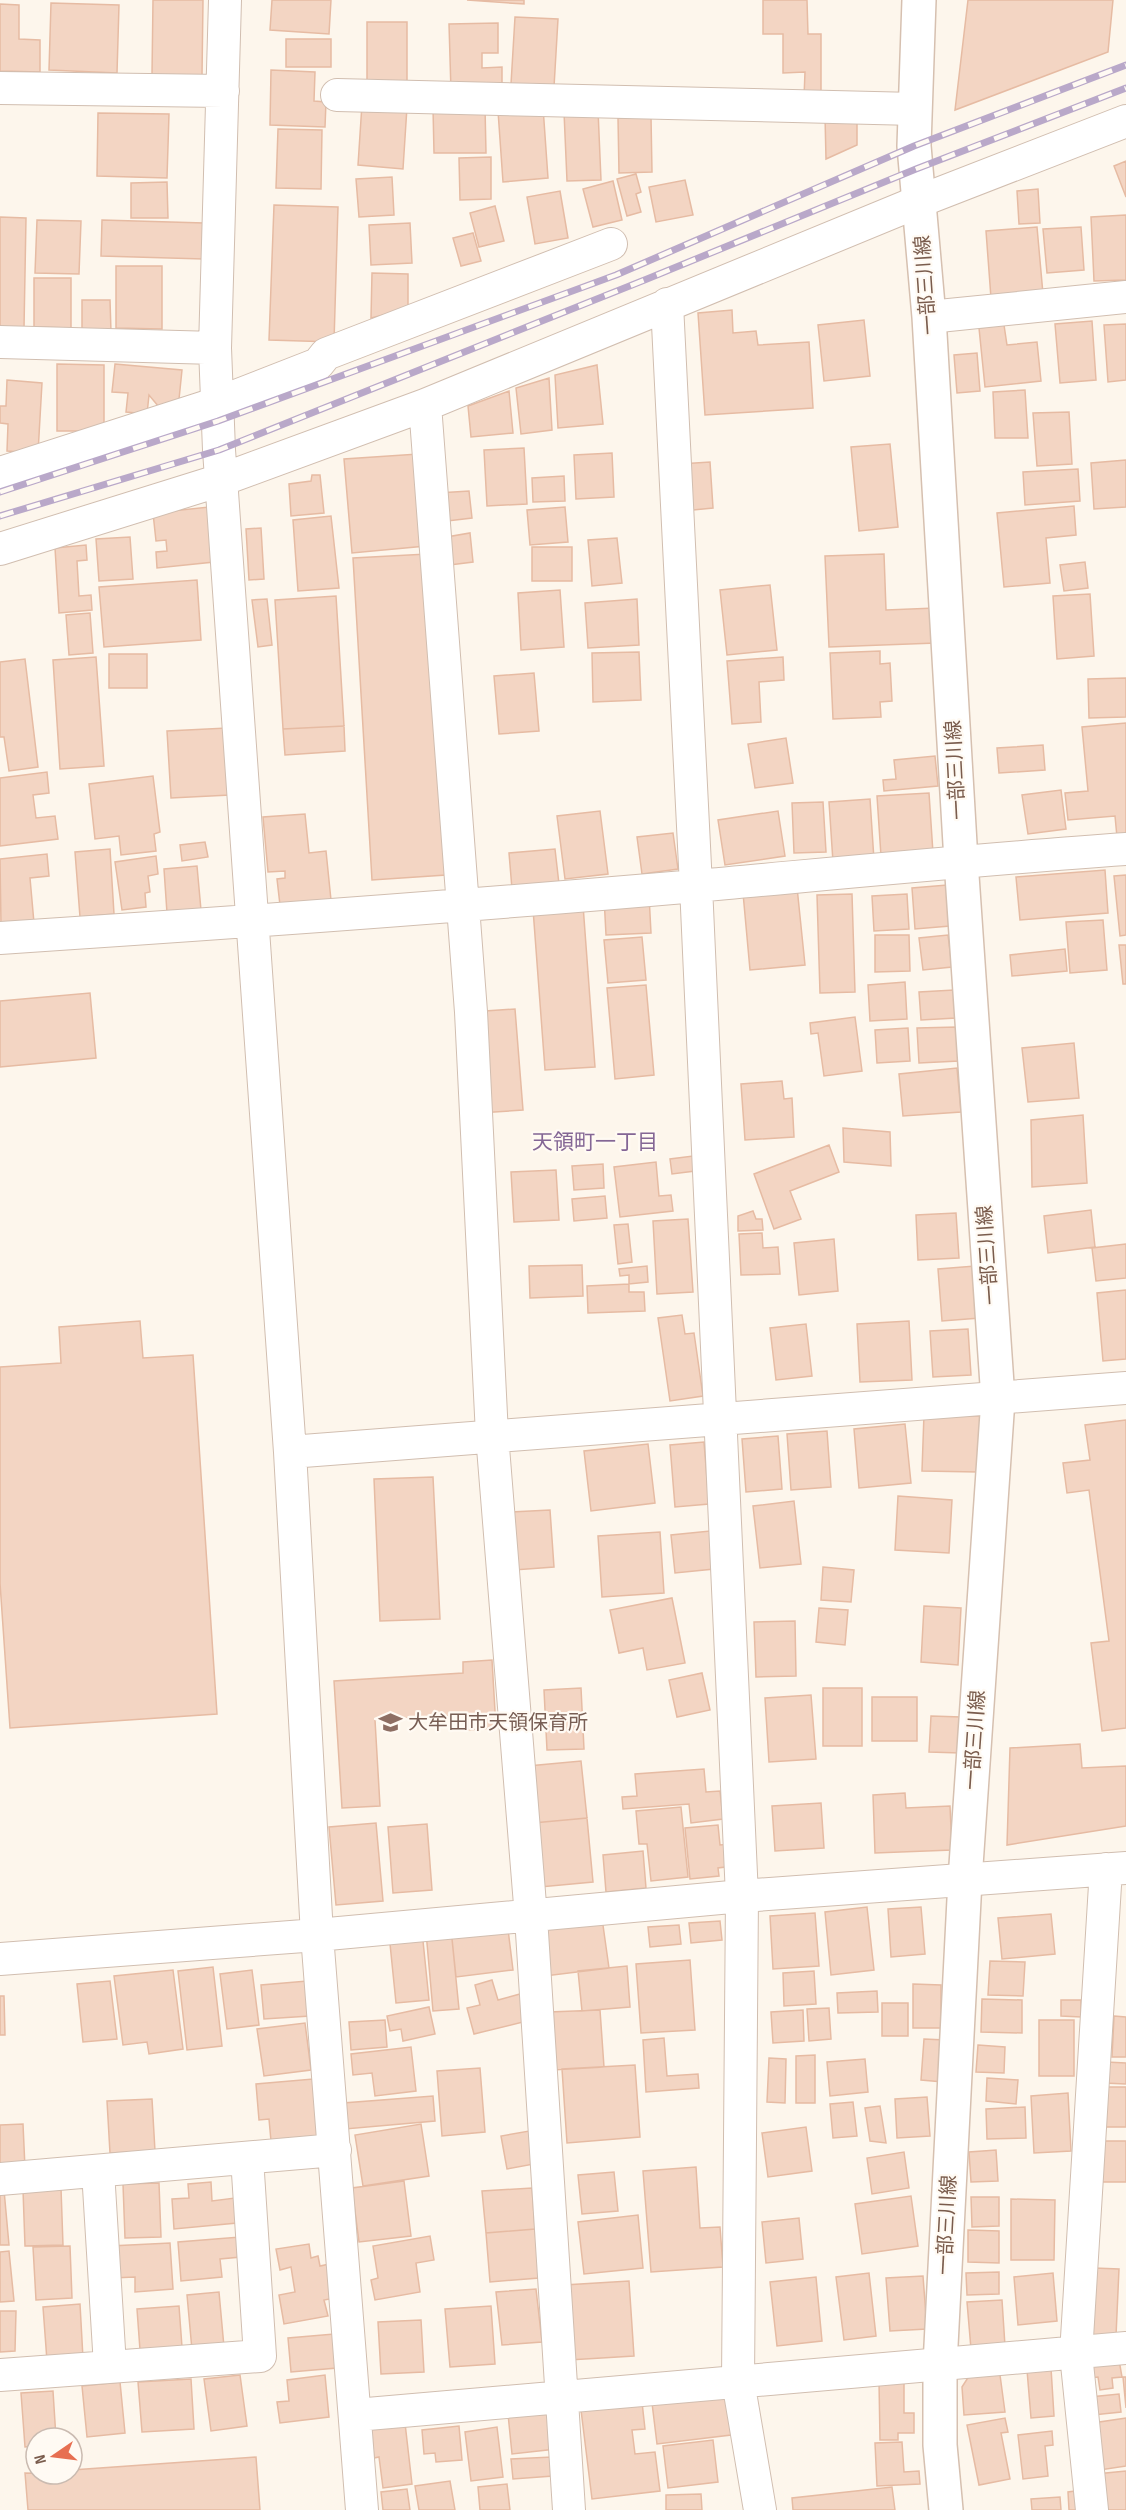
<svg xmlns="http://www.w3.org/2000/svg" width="1126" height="2510" font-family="'Sofia Sans Condensed','Noto Sans JP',sans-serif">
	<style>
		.building { fill: #f3d5c3; stroke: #e6bba3; stroke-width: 1.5 }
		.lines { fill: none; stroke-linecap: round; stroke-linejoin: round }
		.minor-casing { stroke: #d1beb0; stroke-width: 34 }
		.secondary-casing { stroke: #d6c0b0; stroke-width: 36 }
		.minor { stroke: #fff; stroke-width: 32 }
		.secondary { stroke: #fff; stroke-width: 33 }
		.rail-casing { stroke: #b9a8c9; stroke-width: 7 }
		.rail { stroke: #fffaf3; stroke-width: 4.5; stroke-dasharray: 14; stroke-linecap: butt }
		.labels { text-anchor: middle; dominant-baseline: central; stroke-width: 4.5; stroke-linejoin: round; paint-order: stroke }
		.street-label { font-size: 20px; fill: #7a5c4d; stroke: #fffaf3 }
		.education-label { font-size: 20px; fill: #785e54; stroke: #fffaf3; text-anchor: start }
		.neighbourhood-label { font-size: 21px; fill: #846695; stroke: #fffaf3 }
	</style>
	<rect width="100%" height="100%" fill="#fdf6ec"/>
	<path class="building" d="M153,0H203L202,76L152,75Z
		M272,0H331L329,34L270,30Z
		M467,0H524V4Z
		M763,0H807L808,34H821V98L804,97L805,72L783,73V34H763Z
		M968,0H1113L1108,52L955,110Z
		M51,3L119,5L117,73L49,70Z
		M0,4L19,5V39L40,40V72L0,71Z
		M515,17L558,19L554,87L511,84Z
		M367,22H407V85H367Z
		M498,23V53H482V68L502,67V90L451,91L449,24Z
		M286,39H331V67H286Z
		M271,70L315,72L314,101L326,102L325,127L270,125Z
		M362,104L407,107L403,169L358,165Z
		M485,107L486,153H434L433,108Z
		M543,107L548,178L503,182L498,111Z
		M598,110L601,180L567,181L564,112Z
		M98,113L169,114L167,178L97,176Z
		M857,115V145L826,159L825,116Z
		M651,117L652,172L619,173L618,118Z
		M278,129L322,130L321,189L276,188Z
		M491,157V199L460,200L459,158Z
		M1126,161V197L1114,166Z
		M636,174L641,192L636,194L641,212L627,216L617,179Z
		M392,177L394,215L359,217L356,179Z
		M685,180L693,215L656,222L649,187Z
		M613,181L622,220L593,227L583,189Z
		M167,182L168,218H131V183Z
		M1038,189L1040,223L1019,224L1017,191Z
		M560,191L568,238L535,244L527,197Z
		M274,205L338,207L334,342L269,340Z
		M495,206L504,241L479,247L470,213Z
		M1126,215V280L1094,281L1091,217Z
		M0,217L26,218L24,328L0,327Z
		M37,220L81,221L79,274L35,273Z
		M102,220L204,223L203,259L101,256Z
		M410,223L412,263L371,265L369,225Z
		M1037,227L1043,294L991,298L986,231Z
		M1081,227L1084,270L1047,273L1043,229Z
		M473,233L481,261L461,266L453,238Z
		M116,266H162V329L116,328Z
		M372,273L408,274V309L371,318Z
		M34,278H71V328L34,327Z
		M82,300H110L111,332H82Z
		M732,310L733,333L756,331L758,345L809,342L813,408L705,415L698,313Z
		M864,320L870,376L824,381L818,325Z
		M1092,321L1096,380L1060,383L1055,324Z
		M1126,324V380L1108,382L1104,325Z
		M1004,325L1007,345L1037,342L1041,381L985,387L979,328Z
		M977,353L980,391L957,393L954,355Z
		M57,364L104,365V431H57Z
		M115,364L182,370L178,409L159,407L149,395L147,414L126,412L128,393L112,392Z
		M597,365L603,424L558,428L555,375Z
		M549,378L552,430L521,434L516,388Z
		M7,380L42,383L38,453L7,451L8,424L0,423V406H6Z
		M1025,390L1028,438H995L993,392Z
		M509,391L513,433L471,437L468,406Z
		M1069,412L1072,464L1037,466L1033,413Z
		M890,444L898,527L859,531L851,447Z
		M524,448L527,504L487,506L484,450Z
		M612,453L614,497L576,499L574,455Z
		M418,454L426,546L352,553L344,459Z
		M1126,460V507L1094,509L1091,463Z
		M710,462L713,508L683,511L680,464Z
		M1078,469L1080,501L1025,505L1023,472Z
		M312,475H320L324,513L291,516L289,484L311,481Z
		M564,476L565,501L533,502L532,478Z
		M469,491L472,518L439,522L438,493Z
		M1074,506L1076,535L1046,538L1050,583L1004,587L997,513Z
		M209,507L214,562L157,568L156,552L167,551L166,540L156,541L153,513Z
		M565,507L568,542L530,545L527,510Z
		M331,516L339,588L298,591L293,520Z
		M261,528L264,579L249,580L246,529Z
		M470,533L473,562L442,566L441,538Z
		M130,537L133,579L99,581L96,539Z
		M617,538L622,583L592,586L588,540Z
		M86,545L87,560L77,561L79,596L91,595L92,610L59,613L55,548Z
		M532,547H572V581H532Z
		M427,554L446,875L372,880L353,558Z
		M884,554L886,610L935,608L936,643L829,647L825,556Z
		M1085,562L1088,588L1064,591L1060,565Z
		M197,580L201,640L104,647L99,587Z
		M770,585L777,650L727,655L720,590Z
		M560,590L564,647L521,650L518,593Z
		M1090,594L1094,656L1057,659L1053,596Z
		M336,596L344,726L283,729L275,600Z
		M267,599L272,645L258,647L252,600Z
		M637,599L639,645L588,648L585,603Z
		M90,613L93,653L69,655L66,615Z
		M880,651V664L890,663L892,701L880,702L881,717L833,719L830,653Z
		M639,652L641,700L593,702L592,653Z
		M109,654H147V688H109Z
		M96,657L104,766L60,769L53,660Z
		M783,657L784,680L759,682L761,722L732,724L727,661Z
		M25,659L38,767L9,771L4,737H0V662Z
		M534,673L539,731L499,734L494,676Z
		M1126,678V717L1089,718L1088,679Z
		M1126,723V837H1117L1115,816L1068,820L1065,793L1088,791L1082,727Z
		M344,726L345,751L285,755L283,729Z
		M227,728L230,795L171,798L167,731Z
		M786,738L793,783L755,788L748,744Z
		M1043,745L1045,770L999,773L997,748Z
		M935,756L938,786L884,791L883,780L896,779L894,760Z
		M47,772L49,793L33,795L36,818L55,816L58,839L0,846V778Z
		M153,776L160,832L154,834L156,851L121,855L119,836L95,839L89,784Z
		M1061,790L1066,829L1028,834L1022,795Z
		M929,793L933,853L881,856L877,796Z
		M870,799L874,860L833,862L829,802Z
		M823,802L826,852L794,853L792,803Z
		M600,811L608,874L565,879L557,816Z
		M778,811L785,856L725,865L718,820Z
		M305,814L309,853L326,851L331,900L280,905L277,879L285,878V871L268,872L263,817Z
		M673,833L678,869L642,874L637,837Z
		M205,842L208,857L182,861L180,845Z
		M110,849L114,914L80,917L75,852Z
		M555,849L559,884L512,889L509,853Z
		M47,854L49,876L30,878L34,923L1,926L0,859Z
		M156,856L158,874L148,876L150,892L145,893L146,907L122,910L115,862Z
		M197,866L201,910L167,913L164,869Z
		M1105,870L1108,913L1020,920L1016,877Z
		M1126,875V935L1120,936L1114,876Z
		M947,885L950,926L915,929L912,888Z
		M797,887L805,965L750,970L743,893Z
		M852,894L855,992L820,993L817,895Z
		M907,894L909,929L874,931L872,896Z
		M649,895L651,933L606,935L604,897Z
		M583,905L595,1067L545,1070L533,909Z
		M1103,920L1107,970L1070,973L1066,922Z
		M875,935H909L910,971L875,972Z
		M948,935L952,967L923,970L919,938Z
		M642,937L646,980L608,983L604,940Z
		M1119,945H1126V984H1123Z
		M1065,949L1067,971L1012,976L1010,955Z
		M905,982L907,1019L870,1021L868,985Z
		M646,985L654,1075L615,1079L607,988Z
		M954,990L956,1018L921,1020L919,992Z
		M90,993L96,1058L0,1067V1001Z
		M515,1009L523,1110L479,1113L471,1012Z
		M855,1017L862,1071L824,1076L818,1033L811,1034L810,1023Z
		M957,1027L959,1061L919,1063L917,1028Z
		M908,1028L910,1061L877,1063L875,1030Z
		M1074,1043L1079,1098L1028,1102L1022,1048Z
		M957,1068L961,1112L903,1116L899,1074Z
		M782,1081L784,1099L792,1098L794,1137L745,1140L741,1084Z
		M1083,1115L1087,1183L1032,1187L1031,1120Z
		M843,1128L890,1132L891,1166L844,1162Z
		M829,1145L839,1172L790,1191L801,1219L774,1229L754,1174Z
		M693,1156L695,1171L672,1174L670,1159Z
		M656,1162L659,1196L671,1195L673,1211L620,1217L614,1167Z
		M603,1164L604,1188L574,1190L572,1166Z
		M556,1170L559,1220L514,1222L511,1172Z
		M605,1196L607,1218L574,1221L572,1199Z
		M1091,1210L1095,1247L1048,1253L1044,1216Z
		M753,1211L756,1219H762L763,1230L738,1231V1216Z
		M956,1213L959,1258L918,1260L916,1215Z
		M688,1219L693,1292L657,1294L653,1221Z
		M628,1224L632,1262L618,1264L614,1225Z
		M762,1233L763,1248L778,1247L780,1274L741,1275L739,1234Z
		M834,1239L838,1291L799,1295L794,1243Z
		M1126,1244V1278L1096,1281L1092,1248Z
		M582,1265L583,1296L530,1298L529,1266Z
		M647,1266L648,1282L629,1284V1275L620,1276L619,1269Z
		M975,1266L980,1318L942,1321L938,1269Z
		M629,1284V1292H644L645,1311L588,1313L587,1286Z
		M1126,1290V1359L1103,1361L1097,1293Z
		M682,1315L685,1334L694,1333L703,1396L670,1401L658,1318Z
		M140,1321L143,1358L193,1355L217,1714L10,1728L0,1583V1367L61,1363L59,1327Z
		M909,1321L912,1380L860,1382L857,1324Z
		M806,1324L812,1376L776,1380L770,1328Z
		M968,1329L971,1375L933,1377L930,1331Z
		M924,1414L980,1416L978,1472L922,1471Z
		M1126,1420V1728L1102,1731L1091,1643L1109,1641L1089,1490L1067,1493L1063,1463L1090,1460L1085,1425Z
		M905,1424L911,1483L859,1488L854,1429Z
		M827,1431L831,1487L791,1490L787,1434Z
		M778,1436L782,1489L746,1492L742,1439Z
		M704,1442L709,1504L675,1507L670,1445Z
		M648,1444L655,1503L591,1511L584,1451Z
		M433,1477L440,1619L380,1621L374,1479Z
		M898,1496L952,1500L949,1553L895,1550Z
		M794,1501L801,1564L760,1568L753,1506Z
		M550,1510L554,1567L514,1570L511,1512Z
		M710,1531L714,1569L675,1573L671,1535Z
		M660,1532L664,1593L602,1597L598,1536Z
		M823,1567L854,1570L851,1602L821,1600Z
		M672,1598L685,1663L647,1670L643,1648L619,1653L610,1610Z
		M924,1606L961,1608L958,1665L921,1662Z
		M819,1608L848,1610L845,1645L816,1642Z
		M795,1621L796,1676L756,1677L754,1622Z
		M492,1660L496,1728L466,1730L465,1715L375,1720L380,1806L342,1808L334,1681L463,1673V1662Z
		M702,1673L710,1710L677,1717L669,1680Z
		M581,1688L584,1749L547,1750L544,1690Z
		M823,1688H862V1746H823Z
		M811,1695L816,1759L769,1762L765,1698Z
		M872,1697H917V1741H872Z
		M931,1716L961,1717L960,1753L929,1752Z
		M1080,1744L1082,1768L1126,1766V1826L1007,1845L1010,1748Z
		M581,1761L587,1818L533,1823L528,1766Z
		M704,1769L706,1792L720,1791L723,1819L691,1823L689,1804L623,1809L622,1797L637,1796L635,1774Z
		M905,1793L906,1808L950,1806L952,1850L875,1853L873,1795Z
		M821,1803L824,1848L775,1851L772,1806Z
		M681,1807L688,1877L651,1881L647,1844H639L636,1811Z
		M587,1818L593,1882L540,1887L533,1823Z
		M376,1823L383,1901L336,1905L329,1827Z
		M427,1824L432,1890L393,1893L388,1827Z
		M718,1825L720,1845L730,1844L733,1866L718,1868L719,1876L690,1879L685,1828Z
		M643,1851L646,1888L606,1892L603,1855Z
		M867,1907L874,1970L831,1975L825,1912Z
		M921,1907L925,1954L891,1957L888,1909Z
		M601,1911L609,1968L545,1976L537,1920Z
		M815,1913L819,1966L773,1969L770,1916Z
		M1051,1914L1055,1954L1002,1959L998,1918Z
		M507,1921L513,1970L456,1977L451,1929Z
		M720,1921L722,1940L691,1943L689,1923Z
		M679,1925L681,1944L650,1947L648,1927Z
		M451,1929L459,2009L433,2011L426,1932Z
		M422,1931L429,2000L396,2003L389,1934Z
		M690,1960L695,2030L641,2033L636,1964Z
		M990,1961L1025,1962L1023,1996L988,1995Z
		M627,1966L630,2007L582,2011L578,1971Z
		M213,1967L222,2046L187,2050L178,1971Z
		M173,1970L183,2049L149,2054L147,2042L123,2045L114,1976Z
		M252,1970L259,2025L227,2029L220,1974Z
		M814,1971L816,2004L784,2006L783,1973Z
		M492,1980L498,2000L520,1994L527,2021L474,2034L467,2008L480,2005L475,1985Z
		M110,1981L117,2039L83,2042L77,1984Z
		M307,1981L310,2016L264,2019L261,1985Z
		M913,1984L941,1985V2028H913Z
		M877,1991L878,2012L838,2013L837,1993Z
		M0,1996H4L5,2035H0Z
		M982,1999L1022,2000V2033L981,2032Z
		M1061,2000H1081V2017L1061,2016Z
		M882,2003H908V2036H882Z
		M429,2007L435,2034L403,2041L401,2029L390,2031L387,2016Z
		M829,2008L831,2039L809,2041L807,2009Z
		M600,2010L604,2067L552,2070L549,2012Z
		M803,2010L804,2041L773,2043L771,2012Z
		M1114,2016L1126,2017V2057H1112Z
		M385,2020L387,2047L351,2050L349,2022Z
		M1039,2020H1074V2076H1039Z
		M305,2023L311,2070L264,2076L257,2029Z
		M664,2038L667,2076L698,2074L699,2088L646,2092L643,2040Z
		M924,2039L945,2040L943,2082L921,2080Z
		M978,2045L1005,2047L1004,2073L976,2072Z
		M411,2047L416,2091L375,2096L372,2073L353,2075L351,2054Z
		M815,2055V2103H796V2056Z
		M769,2058L786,2059L785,2103L767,2102Z
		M865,2059L868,2092L830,2096L827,2062Z
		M1106,2062L1126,2063V2084L1104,2083Z
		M635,2065L640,2137L567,2143L562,2069Z
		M480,2068L485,2132L442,2136L437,2071Z
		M987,2078L1018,2080L1016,2104L986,2101Z
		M313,2079L319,2137L271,2141L269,2119L259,2120L256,2084Z
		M1104,2087H1126V2127H1104Z
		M1068,2093L1071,2151L1034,2153L1031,2096Z
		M433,2096L435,2121L345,2129L343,2103Z
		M927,2097L930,2136L897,2138L895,2099Z
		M152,2099L155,2151L110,2153L107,2101Z
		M853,2102L857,2136L833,2138L830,2104Z
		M880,2106L886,2143L870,2141L865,2108Z
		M1025,2107L1026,2138L987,2139L986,2109Z
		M23,2124L25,2168L0,2169V2125Z
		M421,2124L429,2176L363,2186L355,2135Z
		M806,2127L812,2171L768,2177L762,2133Z
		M529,2131L534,2164L507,2169L501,2136Z
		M1098,2141H1126V2182H1099Z
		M996,2150L998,2181L971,2182L969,2152Z
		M904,2152L909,2188L872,2194L867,2158Z
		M696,2167L700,2228L720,2227L723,2267L651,2272L643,2171Z
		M614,2172L618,2211L582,2214L578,2175Z
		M404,2181L411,2236L359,2242L352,2188Z
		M211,2182L212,2201L235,2198L237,2223L174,2229L172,2199L189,2198L188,2184Z
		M159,2183L161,2237L125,2238L123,2184Z
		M61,2188L63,2245L25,2246L23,2190Z
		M532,2188L535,2229L486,2233L482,2191Z
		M0,2190H4L9,2245H0Z
		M911,2196L918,2246L862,2254L855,2204Z
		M971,2197H999V2226L972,2227Z
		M1011,2199L1055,2200L1054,2260H1011Z
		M638,2215L643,2268L584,2274L578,2222Z
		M799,2218L803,2259L766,2263L762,2222Z
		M535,2229L539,2278L490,2282L486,2233Z
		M968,2230L999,2231V2263L968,2262Z
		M430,2236L434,2260L416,2263L420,2292L375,2300L371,2280L378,2278L373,2246Z
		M240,2237L241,2257L220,2259L222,2277L181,2281L178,2242Z
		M170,2243L173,2289L135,2292V2277L112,2278L110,2246Z
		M309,2244L311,2258L318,2256L320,2266L334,2263L340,2297L324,2300L328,2316L284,2324L279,2295L295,2292L291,2267L280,2270L276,2249Z
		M70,2246L72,2298L36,2300L33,2247Z
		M9,2251L14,2301L0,2302V2252Z
		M1094,2268L1119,2269L1116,2336L1092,2335Z
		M999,2272V2294L967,2295L966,2273Z
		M869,2273L876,2336L844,2340L836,2277Z
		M1053,2273L1057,2321L1018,2325L1014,2277Z
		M923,2276L927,2329L890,2331L886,2278Z
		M816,2277L822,2341L777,2346L770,2282Z
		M629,2281L634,2356L569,2360L564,2285Z
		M536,2289L542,2342L502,2345L496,2292Z
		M219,2292L224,2347L192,2350L187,2295Z
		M1002,2300L1005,2346L971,2349L967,2302Z
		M80,2304L83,2358L47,2361L43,2307Z
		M179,2306L182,2347L140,2350L137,2309Z
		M491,2306L495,2364L450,2367L445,2309Z
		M0,2311H16L15,2351L0,2352Z
		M421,2320L424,2372L381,2374L378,2322Z
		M334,2334L337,2368L291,2372L288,2338Z
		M1118,2354L1122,2377L1112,2378L1113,2388L1100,2390L1098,2377L1089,2378L1087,2359Z
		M1051,2368L1054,2416L1031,2418L1027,2370Z
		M240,2375L247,2426L211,2431L204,2379Z
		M325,2375L329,2417L280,2423L277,2402L289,2401L287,2380Z
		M1000,2375L1005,2412L964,2415L962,2387L969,2376Z
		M1123,2377H1126V2408Z
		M191,2379L194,2429L142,2432L138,2382Z
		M879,2381H904V2413H914V2433H898V2440H880Z
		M120,2382L125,2433L87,2437L82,2386Z
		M53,2391L56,2438H36V2446L25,2447L21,2393Z
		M726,2394L731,2435L657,2444L652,2403Z
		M1119,2394L1121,2412L1093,2415L1090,2397Z
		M642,2402L645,2429L632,2430L635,2454L655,2452L660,2491L592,2499L581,2410Z
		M551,2410L556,2449L512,2454L508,2414Z
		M1005,2418L1008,2432L1001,2433L1010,2479L979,2485L967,2425Z
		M1126,2418V2466L1100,2470L1093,2423Z
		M405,2423L412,2484L383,2488L379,2457L374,2458L371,2427Z
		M459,2426L462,2460L436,2462L435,2453L424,2454L422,2430Z
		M497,2427L503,2477L471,2481L465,2432Z
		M1052,2431L1053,2445L1045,2446L1048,2476L1023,2479L1018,2435Z
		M713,2440L718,2482L668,2488L663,2446Z
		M902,2442L904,2472L919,2471L920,2484L877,2486L875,2443Z
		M256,2457L260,2510H28L25,2473L72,2474V2470Z
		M552,2457L553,2476L513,2479L511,2459Z
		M1126,2471V2510H1100L1096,2474Z
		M450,2481L455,2510H419L415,2486Z
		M507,2484L510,2510H480L478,2487Z
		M892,2487L895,2510H793L792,2498Z
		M407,2489L410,2510H383L381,2492Z
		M1082,2490L1084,2510H1069L1068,2492Z
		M701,2494L702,2510H666V2495Z
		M1060,2497L1061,2510H1032L1031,2499Z"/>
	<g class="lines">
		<defs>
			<path id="minor" d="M225,0L215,348L219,450L290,1452L317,1935L362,2510
				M0,88L223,91
				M337,95L915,109
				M667,304L696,886L742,1896L738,2381L760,2510
				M929,317L1126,297
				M0,342L215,348
				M425,405L471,1012L492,1435L531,1917L569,2510
				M0,473L218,403L318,364L326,354L611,244
				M0,549L221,480L425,405L920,201L1126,121
				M0,938C232,923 464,906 696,886C840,873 982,859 1126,849
				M290,1452L1126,1388
				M0,1959L317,1935L742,1896L1126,1868
				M98,2171L110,2366
				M0,2179L335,2150
				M0,2375L260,2356L247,2158
				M356,2415L1126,2348
				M1092,2510L1076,2354L1106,1869"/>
			<path id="secondary" d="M919,0L914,146L929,317L961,861L998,1399L965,1880L940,2365V2445L946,2510"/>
		</defs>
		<use href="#minor" class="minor-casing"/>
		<use href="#secondary" class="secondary-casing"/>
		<use href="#minor" class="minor"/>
		<use href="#secondary" class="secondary"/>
		<defs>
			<path id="rail" d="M0,492L218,421L616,275L914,146L1126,65
				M0,516L219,450L647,279L916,169L1126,88"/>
		</defs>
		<use href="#rail" class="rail-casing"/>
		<use href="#rail" class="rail"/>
	</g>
	<defs>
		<symbol id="school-bare" viewBox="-9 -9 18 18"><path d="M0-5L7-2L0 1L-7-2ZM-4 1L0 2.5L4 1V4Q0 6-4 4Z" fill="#8d6e63" stroke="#fffaf3" stroke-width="2.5" paint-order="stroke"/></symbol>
	</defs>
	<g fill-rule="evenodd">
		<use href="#school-bare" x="374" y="1706" width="33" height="33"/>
	</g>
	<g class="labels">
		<g class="street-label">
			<text transform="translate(926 285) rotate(-94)">一部三川線</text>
			<text transform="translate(956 770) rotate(-93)">一部三川線</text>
			<text transform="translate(988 1255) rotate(-94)">一部三川線</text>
			<text transform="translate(975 1740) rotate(-86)">一部三川線</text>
			<text transform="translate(947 2225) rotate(-87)">一部三川線</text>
		</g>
		<g class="education-label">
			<text x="408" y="1723">大牟田市天領保育所</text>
		</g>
		<g class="neighbourhood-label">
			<text x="595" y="1142">天領町一丁目</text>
		</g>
	</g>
	<g transform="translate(54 2456) rotate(256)"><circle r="28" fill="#fffaf3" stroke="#cabbb1" stroke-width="1.5"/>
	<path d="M0-4.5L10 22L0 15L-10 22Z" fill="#e76f51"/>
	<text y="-9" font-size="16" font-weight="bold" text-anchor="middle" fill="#7a5c4d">N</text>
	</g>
</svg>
